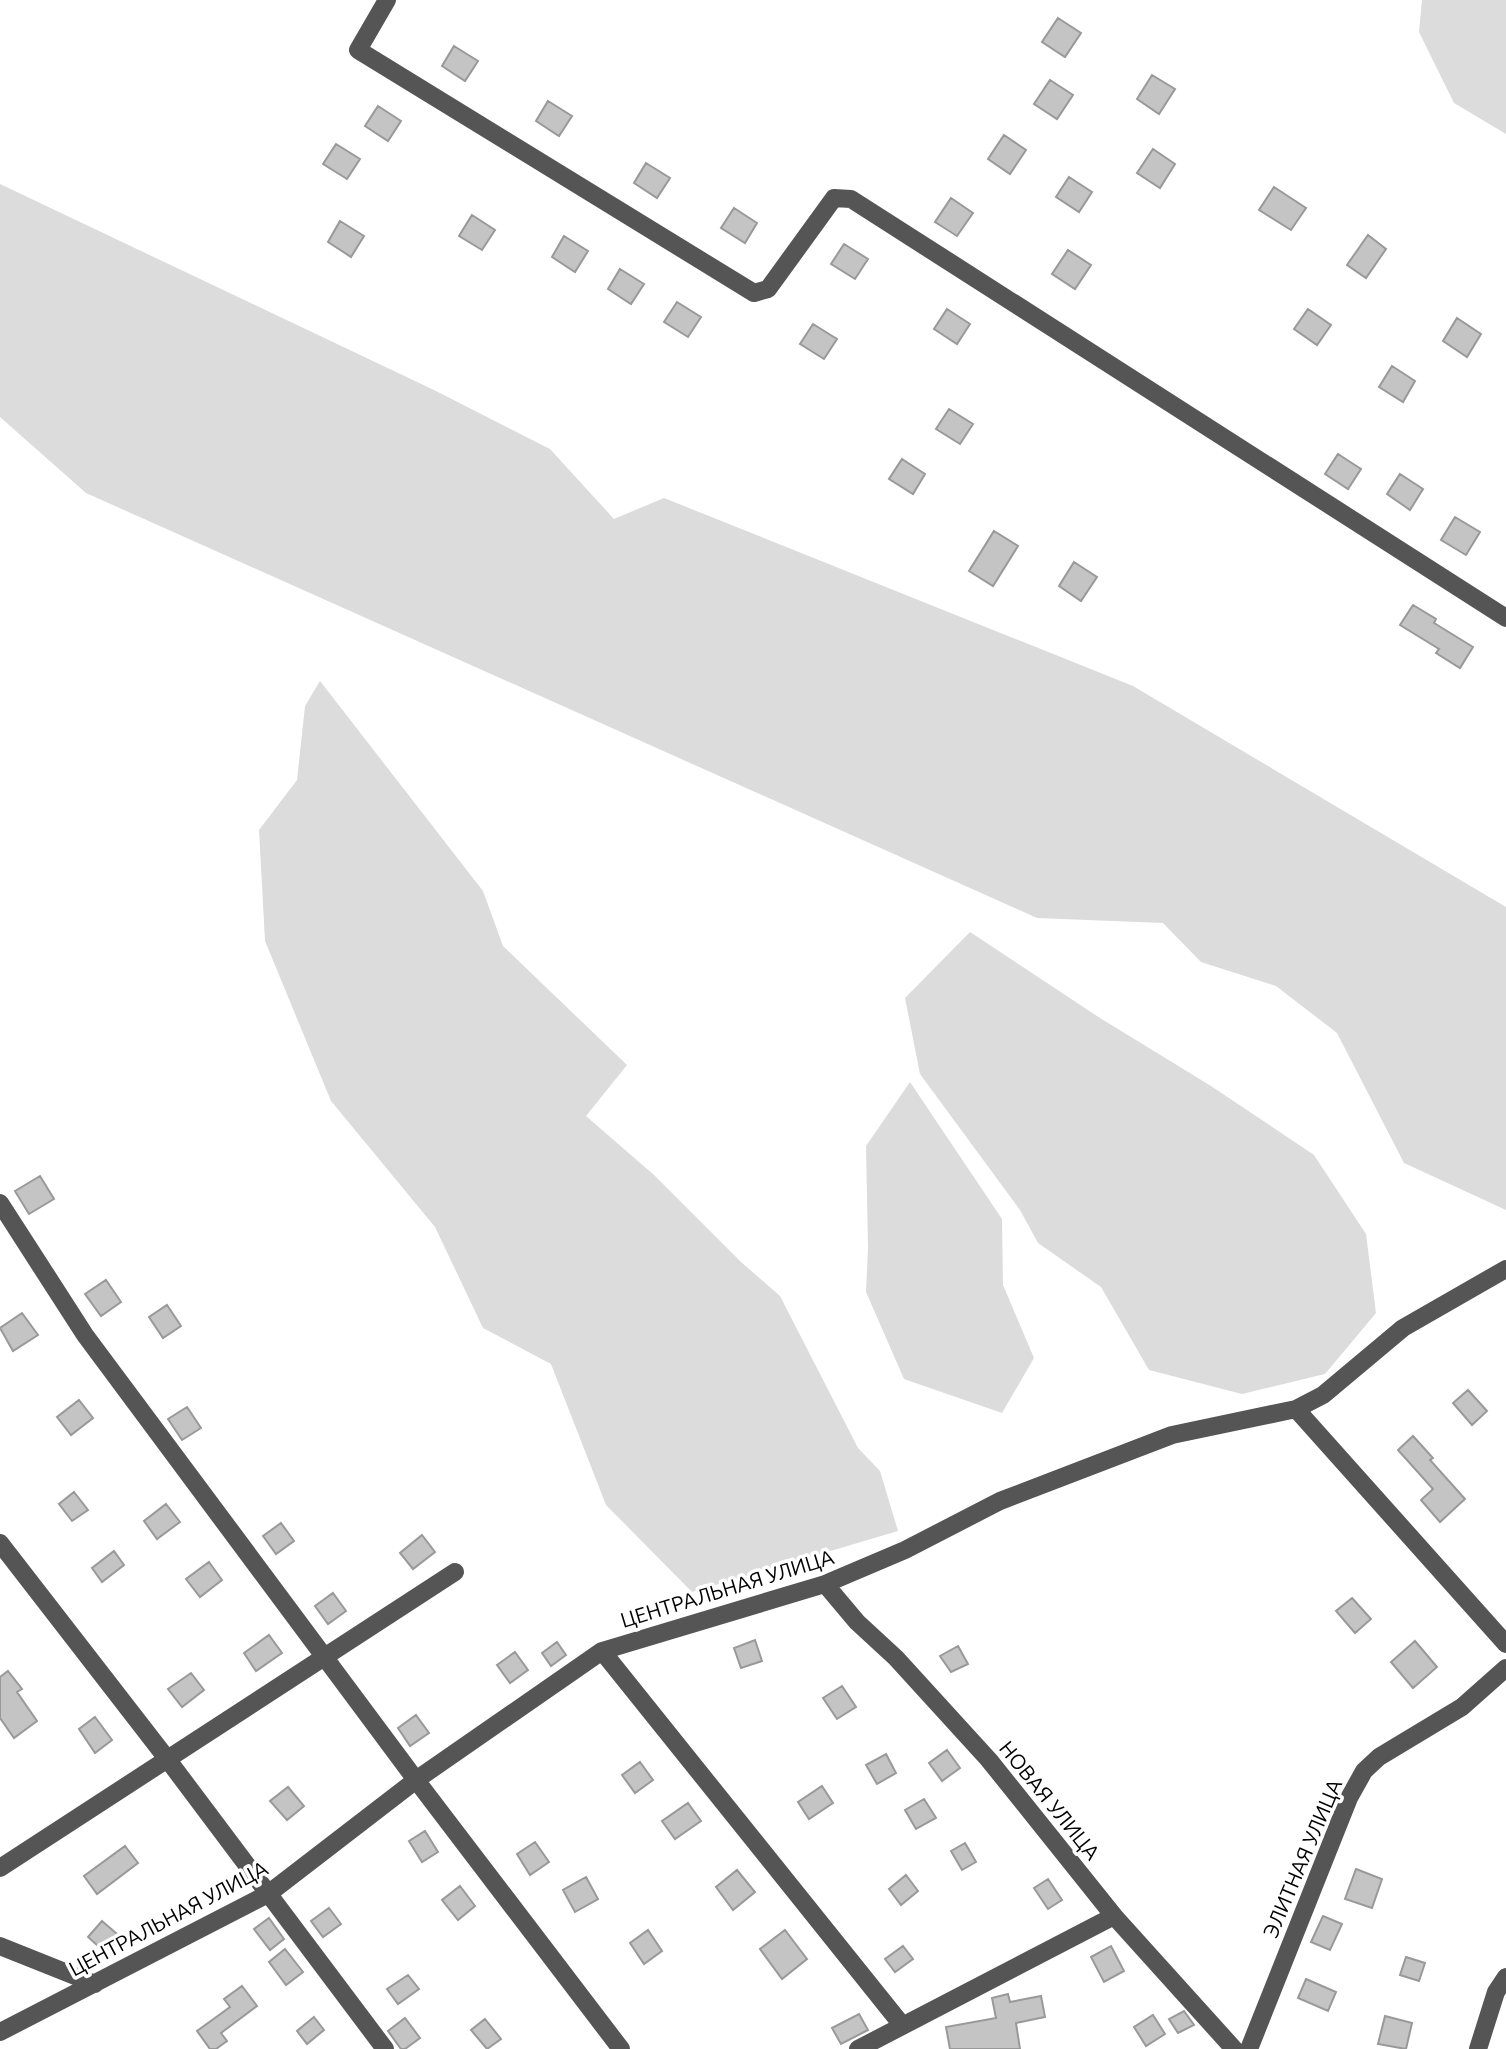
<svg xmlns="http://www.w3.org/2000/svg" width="1506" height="2049" font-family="Ubuntu,sans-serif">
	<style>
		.green { fill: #dcdcdc }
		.building { fill: #c4c4c4; stroke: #999; stroke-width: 2 }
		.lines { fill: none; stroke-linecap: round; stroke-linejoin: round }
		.minor { stroke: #555; stroke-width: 18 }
		.labels { text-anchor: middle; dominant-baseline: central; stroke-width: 7; stroke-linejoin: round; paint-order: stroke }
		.street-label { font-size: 21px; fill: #000; stroke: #fff }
	</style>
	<rect width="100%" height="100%" fill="#fff"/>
	<path class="green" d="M1422,0H1506V134L1454,103L1419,32Z
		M0,184L436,391L550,449L614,519L664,498L1133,686L1506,907V1210L1404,1163L1337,1033L1276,986L1201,962L1163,923L1037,918L86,493L0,417Z
		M320,681L483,891L503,946L627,1065L586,1116L654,1175L741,1262L780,1296L858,1448L880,1471L898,1531L692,1592L606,1505L551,1364L483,1328L435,1227L331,1101L265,941L259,830L297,780L305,706Z
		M970,932L1100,1018L1211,1086L1314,1155L1366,1234L1376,1313L1325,1374L1242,1394L1149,1370L1101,1287L1038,1243L1020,1210L920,1074L905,998Z
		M910,1082L1002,1219L1003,1285L1034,1358L1002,1413L904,1379L866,1292L868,1248L866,1146Z"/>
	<path class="building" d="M1058,18L1081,33L1065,57L1042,42Z
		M454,46L478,61L465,81L442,66Z
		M1152,75L1175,89L1159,114L1137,99Z
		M1050,80L1073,95L1057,119L1034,104Z
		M548,101L572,116L559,136L536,121Z
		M378,106L401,121L388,141L365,126Z
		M1004,135L1026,150L1010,174L988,159Z
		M336,144L360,159L347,179L323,164Z
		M1153,149L1175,164L1160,188L1137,173Z
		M646,163L670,178L657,198L634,183Z
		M1069,177L1092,192L1079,212L1056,197Z
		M1274,187L1306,208L1291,230L1259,210Z
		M951,198L973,213L957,236L935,222Z
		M734,208L757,223L745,243L721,228Z
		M472,215L495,230L482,250L459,236Z
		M340,221L364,236L351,257L328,242Z
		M1368,235L1386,249L1366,278L1347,265Z
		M564,236L588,251L575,272L552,257Z
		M844,244L868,259L855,279L831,264Z
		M1068,250L1091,265L1075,289L1052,274Z
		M620,269L644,284L631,304L608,289Z
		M677,302L701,317L688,337L664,322Z
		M947,309L970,324L957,344L934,329Z
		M1308,309L1331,325L1317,345L1294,329Z
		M1457,318L1481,334L1467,357L1443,341Z
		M813,324L837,339L824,359L800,344Z
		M1392,366L1415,381L1403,402L1379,387Z
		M949,409L973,424L960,444L936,429Z
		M1338,454L1361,469L1348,489L1325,474Z
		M902,459L925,474L913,494L889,479Z
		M1400,474L1423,489L1410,510L1387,494Z
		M1455,517L1480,532L1466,555L1441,540Z
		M994,531L1018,546L993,586L969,571Z
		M1074,562L1097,577L1081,601L1059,586Z
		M1413,605L1436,619L1434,623L1473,647L1460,668L1436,653L1439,649L1400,625Z
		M40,1176L54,1199L29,1214L15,1191Z
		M106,1280L121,1302L101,1316L85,1294Z
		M167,1305L181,1326L163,1338L149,1317Z
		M22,1313L38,1335L13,1351L0,1328Z
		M1468,1390L1487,1411L1472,1425L1453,1403Z
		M79,1400L93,1418L71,1435L57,1417Z
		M187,1407L201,1428L182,1440L168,1419Z
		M1413,1436L1433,1458L1430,1460L1465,1499L1440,1522L1421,1500L1433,1489L1398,1450Z
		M74,1492L88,1510L72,1521L59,1504Z
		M166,1504L180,1522L157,1539L144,1521Z
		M281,1523L294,1541L276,1554L263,1536Z
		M422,1535L435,1552L413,1569L400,1553Z
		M114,1551L124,1565L102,1582L92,1568Z
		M209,1562L222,1580L200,1597L186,1579Z
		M333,1593L346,1611L328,1624L315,1606Z
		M1352,1598L1371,1619L1355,1633L1336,1611Z
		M269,1635L282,1653L256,1671L244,1653Z
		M755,1640L762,1661L741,1668L734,1648Z
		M1415,1641L1437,1667L1413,1688L1391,1662Z
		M557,1642L566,1655L551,1666L542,1653Z
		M958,1646L968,1664L951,1672L940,1656Z
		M515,1652L528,1670L510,1683L497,1665Z
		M8,1671L22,1689L17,1692L37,1721L14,1738L0,1718V1677Z
		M191,1673L204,1690L182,1707L168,1689Z
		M842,1686L856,1707L837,1719L823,1698Z
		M416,1715L429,1733L410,1746L398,1728Z
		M95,1717L112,1740L95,1753L79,1729Z
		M947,1750L960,1768L942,1781L929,1763Z
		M886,1754L896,1773L877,1784L866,1765Z
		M640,1762L653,1780L635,1793L622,1775Z
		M822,1786L833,1803L809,1819L798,1802Z
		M288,1787L304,1806L287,1820L270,1801Z
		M924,1799L936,1818L916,1829L905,1810Z
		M688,1803L701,1821L675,1839L662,1821Z
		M425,1831L438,1852L422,1862L409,1841Z
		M535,1842L549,1862L530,1875L517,1854Z
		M965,1843L976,1862L962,1870L951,1851Z
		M125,1846L138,1863L97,1894L84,1876Z
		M1356,1869L1382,1879L1372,1908L1345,1899Z
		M737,1870L755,1892L733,1910L716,1887Z
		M906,1875L918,1891L901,1905L889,1889Z
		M586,1877L598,1899L575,1912L563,1890Z
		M1048,1879L1062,1900L1048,1909L1034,1888Z
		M460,1886L475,1906L458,1920L442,1900Z
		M329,1908L341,1924L323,1937L311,1921Z
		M1323,1916L1342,1924L1330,1950L1311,1942Z
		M269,1918L284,1939L270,1950L254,1929Z
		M102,1921L123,1939L109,1956L88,1937Z
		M648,1930L662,1951L644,1964L630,1943Z
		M785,1930L807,1959L782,1979L760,1949Z
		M903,1946L913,1959L895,1972L885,1959Z
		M1111,1946L1124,1971L1104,1982L1091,1957Z
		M285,1949L303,1972L286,1985L269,1962Z
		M1406,1957L1425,1963L1419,1981L1400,1975Z
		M408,1975L419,1989L398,2004L387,1989Z
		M1306,1979L1336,1992L1328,2011L1298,1998Z
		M242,1986L257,2006L221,2033L227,2041L216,2049H210L197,2031L230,2007L224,1999Z
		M1008,1994L1010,2002L1041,1996L1045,2017L1016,2023L1020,2049H950L946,2027L996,2018L992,1998Z
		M1184,2011L1194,2025L1178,2033L1169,2019Z
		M859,2014L868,2030L841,2044L832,2028Z
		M1153,2015L1165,2034L1146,2046L1134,2027Z
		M1385,2016L1412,2023L1406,2049L1378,2044Z
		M314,2017L324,2030L307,2044L297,2031Z
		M405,2018L420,2038L405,2049H401L388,2031Z
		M485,2019L501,2039L487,2049L471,2030Z"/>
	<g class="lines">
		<path class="minor" d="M387,0L358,50L754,293L768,289L834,198L851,199L1506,618
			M0,1203L85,1335L416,1780L621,2049
			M1296,1409L1506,1644
			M0,1543L168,1760L385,2049
			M825,1584L857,1622L896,1658L989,1760L1114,1916L1234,2049
			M602,1651L902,2025
			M0,1868L455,1572
			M0,1946L95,1984
			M0,2032L268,1894L416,1780L602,1651L825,1584L905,1550L1000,1501L1172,1435L1296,1409L1323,1395L1403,1328L1506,1269
			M858,2049L1114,1916
			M1249,2049L1349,1798L1364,1771L1379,1757L1462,1707L1506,1668
			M1478,2049L1496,1992L1506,1977"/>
	</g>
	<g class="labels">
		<g class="street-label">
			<text transform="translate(727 1588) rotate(-17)">ЦЕНТРАЛЬНАЯ УЛИЦА</text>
			<text transform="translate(1050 1800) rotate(51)">НОВАЯ УЛИЦА</text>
			<text transform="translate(1302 1858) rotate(-67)">ЭЛИТНАЯ УЛИЦА</text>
			<text transform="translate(168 1918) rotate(-28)">ЦЕНТРАЛЬНАЯ УЛИЦА</text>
		</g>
	</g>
</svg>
